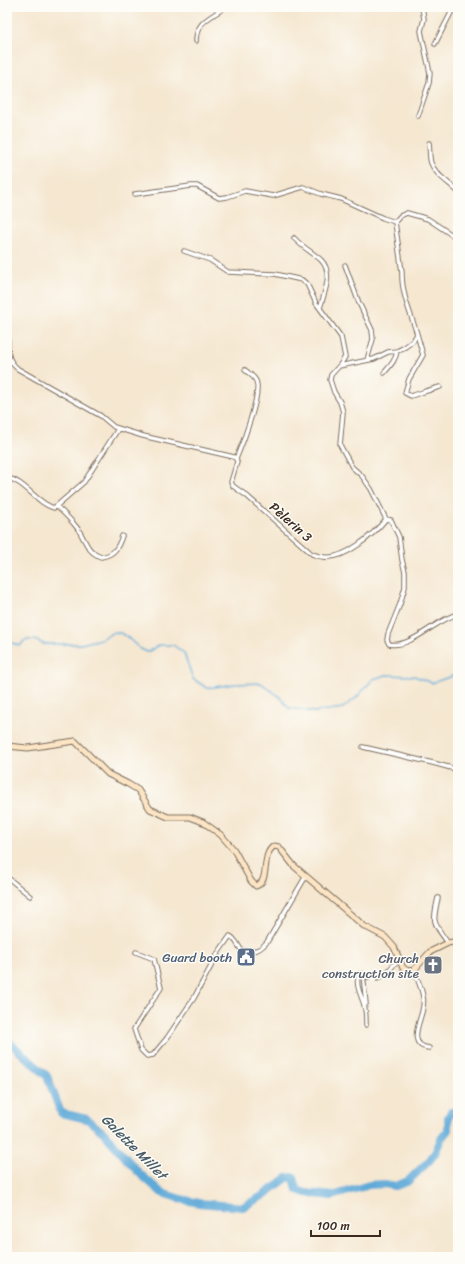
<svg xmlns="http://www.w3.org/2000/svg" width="465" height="1264" font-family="Sriracha,sans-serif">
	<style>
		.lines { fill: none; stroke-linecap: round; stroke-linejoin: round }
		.stream { stroke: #60aad8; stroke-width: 1.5 }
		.river { stroke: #60aad8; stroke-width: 8 }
		.street-casing { stroke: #7c6c5c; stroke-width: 5.5 }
		.secondary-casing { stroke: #7c6c5c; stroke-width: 7 }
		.street { stroke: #fff; stroke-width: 3.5 }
		.secondary { stroke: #fce5c4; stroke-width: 5 }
		.labels { text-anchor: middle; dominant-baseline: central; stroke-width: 3; stroke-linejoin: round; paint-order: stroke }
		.street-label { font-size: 13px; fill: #3b2a1e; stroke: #fdfcf7 }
		.service-label { font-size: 13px; fill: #4e5e75; stroke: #fdfcf7; text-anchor: end }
		.worship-label { font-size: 13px; fill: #5b616d; stroke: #fdfcf7; text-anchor: end }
		.water-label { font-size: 14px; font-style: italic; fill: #4a5d68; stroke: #fdfcf7 }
	</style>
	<rect width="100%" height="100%" fill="#fdfcf7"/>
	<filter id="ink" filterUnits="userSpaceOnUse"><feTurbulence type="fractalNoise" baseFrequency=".025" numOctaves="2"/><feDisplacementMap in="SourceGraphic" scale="8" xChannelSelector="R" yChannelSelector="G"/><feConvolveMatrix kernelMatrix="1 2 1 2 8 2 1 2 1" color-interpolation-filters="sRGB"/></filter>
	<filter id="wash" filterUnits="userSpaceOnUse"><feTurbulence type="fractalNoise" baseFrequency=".012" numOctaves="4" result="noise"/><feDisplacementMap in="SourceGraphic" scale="16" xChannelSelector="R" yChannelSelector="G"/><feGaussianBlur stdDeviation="0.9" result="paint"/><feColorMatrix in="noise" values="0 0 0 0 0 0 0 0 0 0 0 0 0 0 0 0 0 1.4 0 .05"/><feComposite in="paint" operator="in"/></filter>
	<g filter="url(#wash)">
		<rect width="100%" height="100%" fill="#f5e7d0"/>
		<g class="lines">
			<path class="stream" d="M7,641L20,646L24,641L28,640H35L43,644H81L101,639L114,632L120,633L126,636L139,648L147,652L160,645H173L184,653L193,679L207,688L235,684L261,683L280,697L289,708L314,712L343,708L356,698L373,679L386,675L414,676L432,683L458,674"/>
			<path class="river" d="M7,1040L47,1076L61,1113L87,1119L104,1133L138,1172L162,1193L181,1199L199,1203L243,1207L264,1195L287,1178L294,1177L297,1190L306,1193L332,1196L369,1185L384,1184L396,1186L408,1181L429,1161L435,1153L441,1139L448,1130V1117L451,1112L458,1111"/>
		</g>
	</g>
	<g filter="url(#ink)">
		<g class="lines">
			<defs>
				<path id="street" d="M196,41C196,21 211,18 225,7
					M435,44L454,7
					M418,116L429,83L430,73L421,31L424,19L422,7
					M429,143C430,150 429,157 431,163C435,175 450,183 458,192
					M135,194L191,186H197L219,198L227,197L245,191L273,196L303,187L321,194L341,199L383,218L395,222
					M294,238C302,247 312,252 321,260C334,273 324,293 320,308
					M184,251L210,260L228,272L275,274L302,280L307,284L316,303L341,337L345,357L340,365
					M345,265L359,303L372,330L373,339L367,360
					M7,332C10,348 4,358 18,369L101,416L114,427L143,436L234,457L236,459
					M417,334L423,355L409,379L405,393L411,396L423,392L440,387
					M245,370C248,373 254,376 256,381C262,393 242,445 236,459L237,462L231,482L233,486L247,496L312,554C316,555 320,557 324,557C345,560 374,534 386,519L391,520L399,537L402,560L405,572V587L400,604L388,634L387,640L389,644C411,649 436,619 458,614
					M384,373C390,366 396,360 397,351
					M7,478C25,481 36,503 54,508L84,482L118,429
					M56,506C64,513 72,521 78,529C86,541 87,552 101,557C114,555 118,548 122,536
					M386,519L371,489L362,476L352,467L340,445L343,412L340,402L334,392L330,380L331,375L339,366L374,359L388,352L397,351L405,347L413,341L417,334C411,314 401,293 402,272L395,222L400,216L407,213L428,219L452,235L458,237
					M363,747L433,763L455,769L458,771
					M7,877L30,896
					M438,898C432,923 433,922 448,943
					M136,952L154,959L161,988L134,1029L141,1050L147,1056L153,1055L167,1038L194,998L218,953L230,936C236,939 238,946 242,951C255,951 258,952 267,942L306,876
					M414,970C417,979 422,988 423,997C424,1001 423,1008 422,1012C419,1024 408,1046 429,1048
					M363,974L366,1004
					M366,1025C366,1020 366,1014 365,1009C363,997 354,986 359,974C364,974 367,977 371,978C384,980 391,967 399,959
					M457,1257L458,1255"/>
				<path id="secondary" d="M7,746L28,748L75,741L108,774L128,784L138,790L150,809L168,817H190L203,822L221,835L234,850L251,881L256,886C271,881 260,855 274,846L279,847L294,866L364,926L385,937L394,947L403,968L408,971L414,970L430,952L448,943L458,941"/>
			</defs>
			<use href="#street" class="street-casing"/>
			<use href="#secondary" class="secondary-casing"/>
			<use href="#street" class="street"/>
			<use href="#secondary" class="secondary"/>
		</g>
	</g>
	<defs>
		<symbol id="civic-square" viewBox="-11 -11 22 22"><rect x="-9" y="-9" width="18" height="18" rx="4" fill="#5c6f8a" stroke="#fdfcf7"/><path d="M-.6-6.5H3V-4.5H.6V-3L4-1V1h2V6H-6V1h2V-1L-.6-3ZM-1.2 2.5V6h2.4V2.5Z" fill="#fff"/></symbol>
		<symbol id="church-square" viewBox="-11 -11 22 22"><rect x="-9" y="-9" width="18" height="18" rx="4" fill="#6b7280" stroke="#fdfcf7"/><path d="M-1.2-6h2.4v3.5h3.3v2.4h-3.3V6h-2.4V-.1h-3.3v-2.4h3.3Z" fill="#fff"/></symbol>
	</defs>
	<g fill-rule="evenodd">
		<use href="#civic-square" x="235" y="946" width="22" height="22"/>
		<use href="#church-square" x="422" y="954" width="22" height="22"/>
	</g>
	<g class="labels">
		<g class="street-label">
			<text transform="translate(291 522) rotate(42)">Pèlerin 3</text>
		</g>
		<g class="service-label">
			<text x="232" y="957">Guard booth</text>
		</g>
		<g class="worship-label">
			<text x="419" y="958">Church<tspan x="419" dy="15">construction site</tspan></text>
		</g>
		<g class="water-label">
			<text transform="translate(134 1147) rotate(45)">Galette Millet</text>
		</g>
	</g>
	<rect width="465" height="1264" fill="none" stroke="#fdfcf7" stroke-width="24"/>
	<path d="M311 1230v6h69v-6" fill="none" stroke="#3b2a1e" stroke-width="2"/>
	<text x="317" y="1230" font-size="12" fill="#3b2a1e" stroke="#fdfcf7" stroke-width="3" paint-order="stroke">100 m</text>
</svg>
